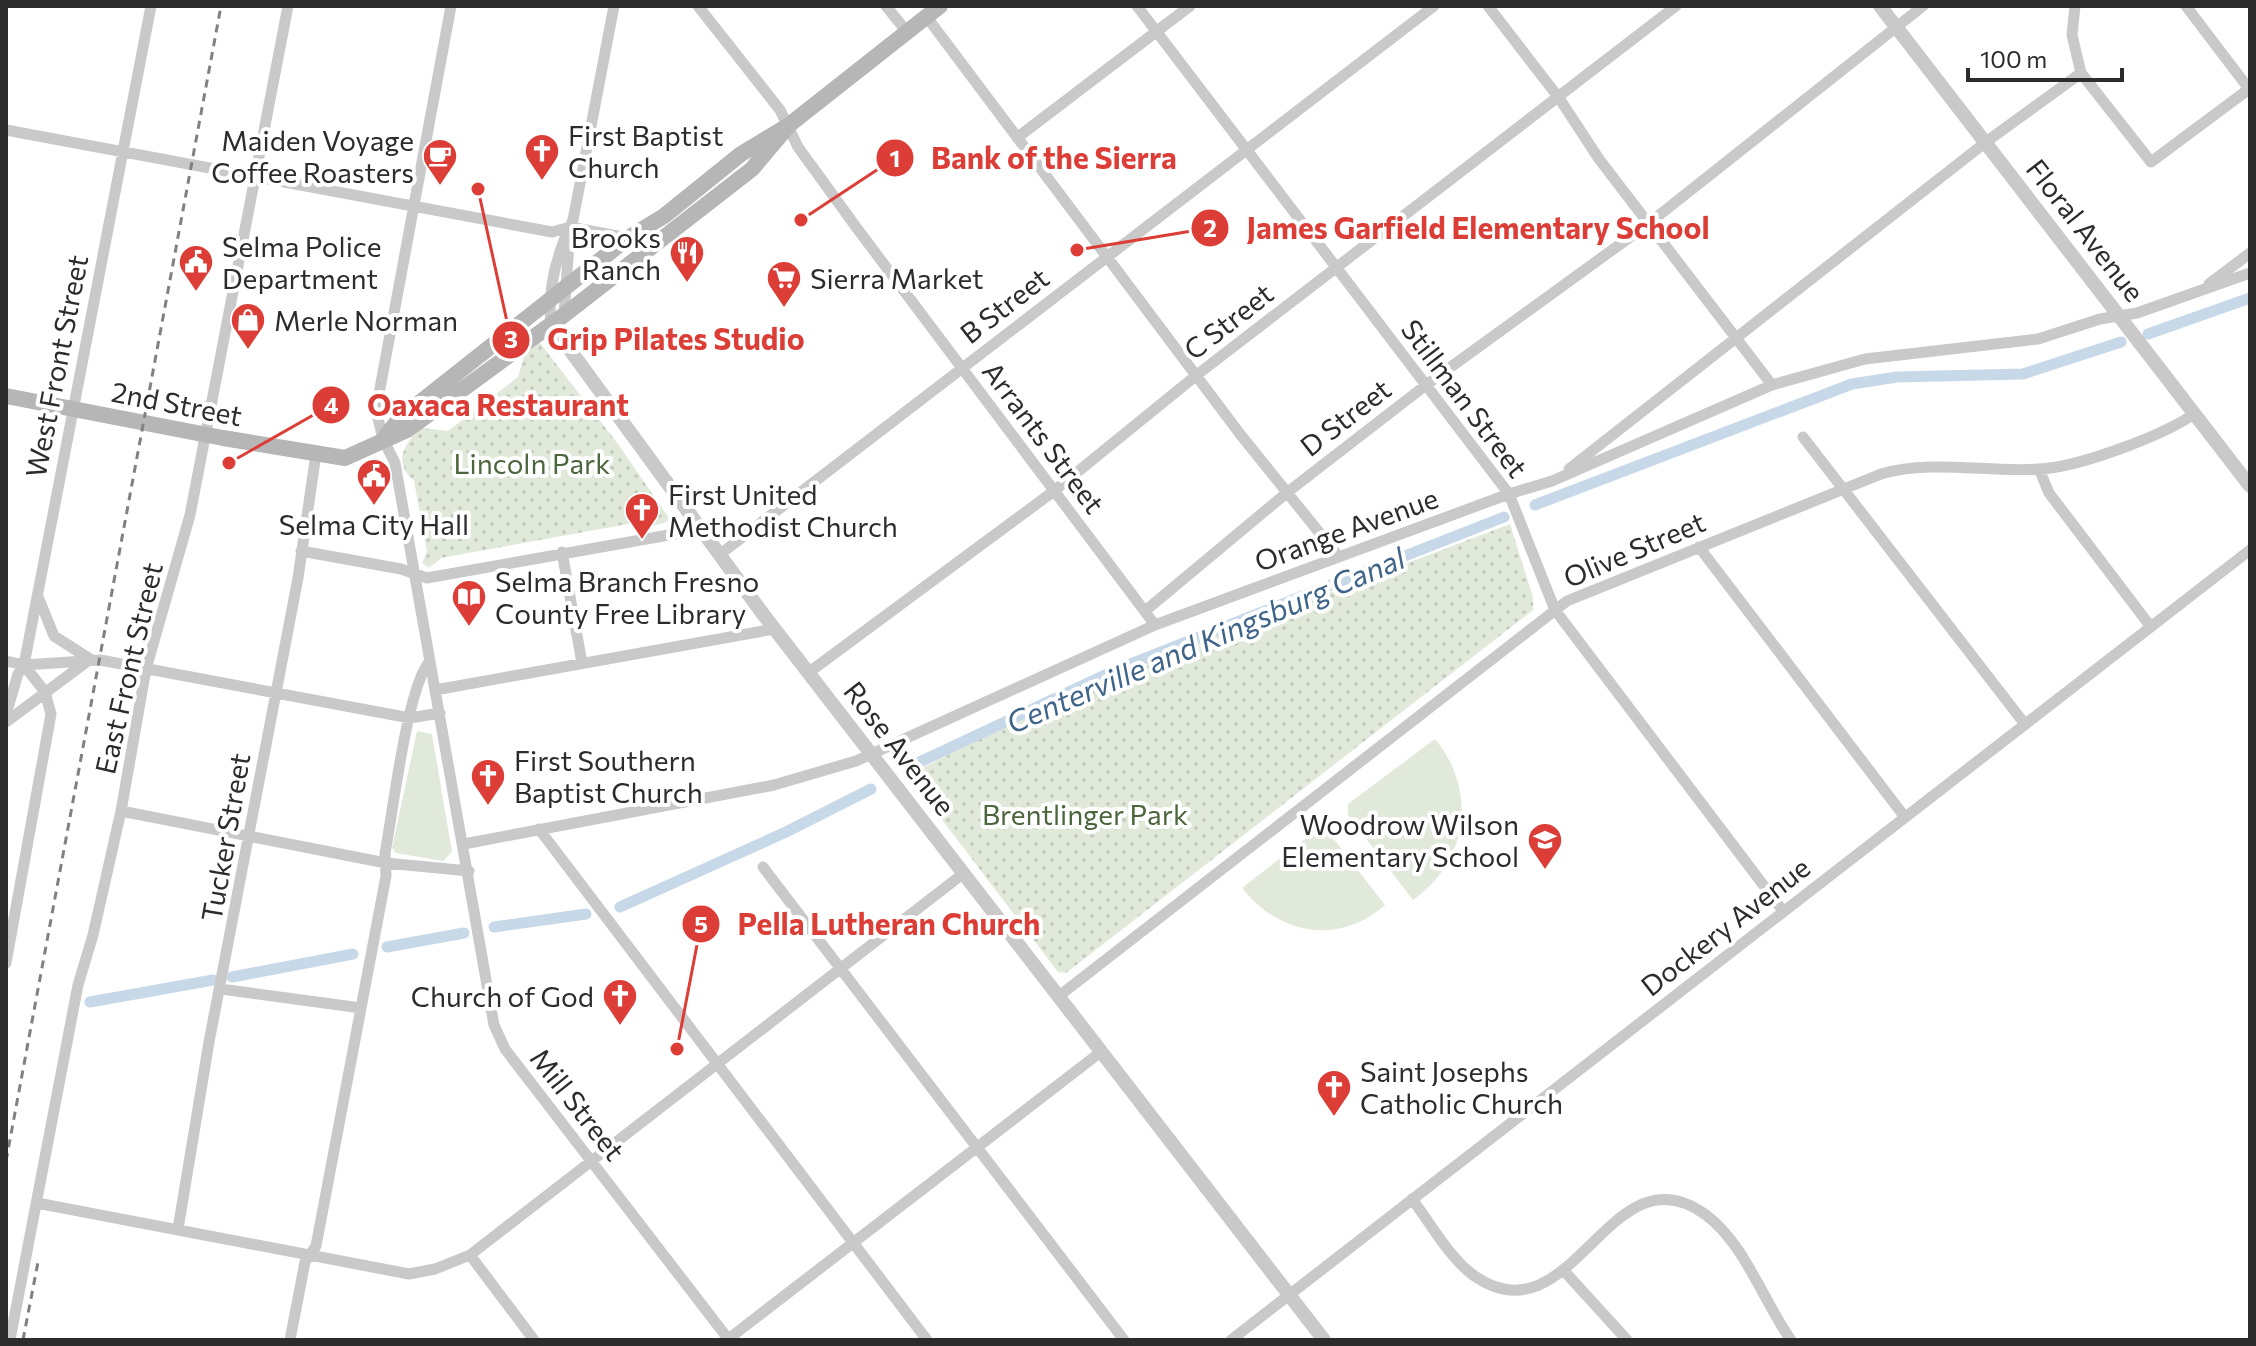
<svg xmlns="http://www.w3.org/2000/svg" width="2256" height="1346" font-family="Commissioner,sans-serif">
	<style>
		.grass { fill: #e1eada }
		.park { fill: url(#park-dots) }
		.lines { fill: none; stroke-linecap: round; stroke-linejoin: round }
		.canal { stroke: #c7d8e9; stroke-width: 11 }
		.minor { stroke: #c9c9c9; stroke-width: 11 }
		.tertiary { stroke: #c9c9c9; stroke-width: 14 }
		.secondary { stroke: #b6b6b6; stroke-width: 16 }
		.rail { stroke: #818181; stroke-width: 3; stroke-dasharray: 8 6; stroke-linecap: butt }
		.labels { text-anchor: middle; dominant-baseline: central; stroke-width: 8; stroke-linejoin: round; paint-order: stroke }
		.poi-label { font-size: 28px; fill: #2c2c2c; stroke: #fff; text-anchor: start }
		.street-label { font-size: 28px; fill: #2c2c2c; stroke: #fff }
		.park-label { font-size: 28px; fill: #4b653c; stroke: #fff }
		.water-label { font-size: 30px; font-style: italic; fill: #3f648a; stroke: #fff }
		.leader { fill: none; stroke: #dc3d36; stroke-width: 3 }
		.callout-dot { fill: #dc3d36; stroke: #fff; stroke-width: 3 }
		.mark-label { font-size: 24px; text-anchor: middle; font-weight: bold; fill: #fff }
		.callout-label { font-size: 30px; text-anchor: middle; font-weight: bold; fill: #dc3d36; stroke: #fff; stroke-width: 8; stroke-linejoin: round; paint-order: stroke }
	</style>
	<defs>
		<pattern id="park-dots" width="8" height="8" patternUnits="userSpaceOnUse" patternTransform="scale(2)"><rect width="8" height="8" fill="#e1eada"/><path d="M2 2h.1M6 6h.1" fill="none" stroke="#c1c9bb" stroke-width="1.8" stroke-linecap="round"/></pattern>
	</defs>
	<rect width="100%" height="100%" fill="#fff"/>
	<path class="grass" d="M417,731L432,734L452,852L443,861L396,853L392,848Z
		M1435,739C1478,791 1468,861 1413,900L1348,815V804Z
		M1318,829H1326L1385,905C1339,946 1279,935 1242,888Z"/>
	<path class="park" d="M540,343L618,444L669,518L667,522L641,529L634,523L441,558L429,568L422,563L427,552L414,481C393,463 403,443 422,428L448,431L518,377L525,353Z
		M1510,524L1533,597V610L1066,973L1058,972L908,775L1041,708L1142,664Z"/>
	<g class="lines">
		<path class="canal" d="M2148,334L2250,298
			M1535,505L1852,384L1897,377L2023,374L2121,342
			M909,767L1120,668L1504,517
			M620,907L786,832L871,789
			M494,927L586,914
			M387,947L464,933
			M232,977L353,954
			M90,1002L213,980"/>
		<path class="minor" d="M451,6L376,410L383,439L395,463L494,1025L505,1049L729,1340
			M698,6L780,110L798,147L856,227L1155,625
			M886,6L907,32
			M1137,6L1509,494L1555,610L1783,911
			M1488,6L1559,98L1599,159L1772,385
			M2075,6L2072,35L2081,73L2151,162L2249,89L2186,6
			M926,16L1240,434L1339,557
			M6,130L552,232L570,227L628,238
			M1018,137L1190,6
			M2209,284L2250,253
			M564,315L570,229
			M551,324C547,287 557,253 573,220L614,6
			M1803,437L2024,723
			M1569,469L1986,142L2081,73
			M2039,469L2049,493L2151,627
			M1699,547L1904,816
			M301,551L401,569L427,578L680,533L694,523
			M562,552L582,663
			M719,555L1434,6
			M39,599L54,636L90,659
			M1145,611L1289,491L1426,385L1648,224L1923,6
			M6,661L24,665L100,660L410,718L440,713
			M808,673L1054,491L1198,374L1676,6
			M435,690L774,629
			M6,714L18,674L24,665
			M6,722L89,660
			M121,811L386,863L469,871
			M539,829L927,1340
			M464,844L774,785L856,761L1155,625L1509,494L1552,481L1772,385L1865,359L2038,339L2100,319L2137,313L2250,273
			M763,867L1124,1340
			M6,963L51,714L45,692L24,665L151,6
			M221,989L361,1008
			M1059,996L1567,601L1881,474C1932,459 1988,473 2040,469C2079,467 2162,436 2194,414
			M1412,1199C1431,1224 1448,1256 1473,1275C1573,1346 1609,1143 1706,1215C1745,1244 1763,1301 1791,1340
			M37,1203L409,1274L435,1269L470,1255L964,873
			M178,1229L209,1042L298,578L316,454
			M470,1255L534,1340
			M1566,1273L1627,1340
			M10,1340L78,985L93,935L121,811L146,669L190,515L288,6
			M290,1340L305,1262L316,1246L386,876L385,853C393,813 407,686 430,661
			M727,1340L1102,1051
			M1231,1340L2250,550"/>
		<path class="tertiary" d="M1880,6L2250,486
			M551,324L763,614L1324,1340"/>
		<path class="secondary" d="M6,396L223,438L345,458L407,430L564,315L752,169L789,125
			M386,436L399,419L628,238L664,216L741,154L789,125L940,6"/>
		<path class="rail" d="M6,1161L221,6
			M23,1340L38,1262"/>
	</g>
	<defs>
		<symbol id="church-pin" viewBox="-11 -11 22 30"><path d="M0 17L-7.5 6A9.5 9.5 0 1 1 7.5 6Z" fill="#dc3d36" stroke="#fff"/><path d="M-1.2-6h2.4v3.5h3.3v2.4h-3.3V6h-2.4V-.1h-3.3v-2.4h3.3Z" fill="#fff"/></symbol>
		<symbol id="cafe-pin" viewBox="-11 -11 22 30"><path d="M0 17L-7.5 6A9.5 9.5 0 1 1 7.5 6Z" fill="#dc3d36" stroke="#fff"/><path d="M-5.5-4.5H6V0H3Q3 3.5 0 3.5H-2.5Q-5.5 3.5-5.5 0ZM3-3.2v2h1.7v-2ZM-6 4.5H4V6H-6Z" fill="#fff"/></symbol>
		<symbol id="restaurant-pin" viewBox="-11 -11 22 30"><path d="M0 17L-7.5 6A9.5 9.5 0 1 1 7.5 6Z" fill="#dc3d36" stroke="#fff"/><path d="M-5-6h1v4h1v-4h1v4h1v-4h1v5L-1.5 .5V6h-2V.5L-5-1ZM5-6V6H3V1.5H1.5Q1.5-4 5-6Z" fill="#fff"/></symbol>
		<symbol id="civic-pin" viewBox="-11 -11 22 30"><path d="M0 17L-7.5 6A9.5 9.5 0 1 1 7.5 6Z" fill="#dc3d36" stroke="#fff"/><path d="M-.6-6.5H3V-4.5H.6V-3L4-1V1h2V6H-6V1h2V-1L-.6-3ZM-1.2 2.5V6h2.4V2.5Z" fill="#fff"/></symbol>
		<symbol id="supermarket-pin" viewBox="-11 -11 22 30"><path d="M0 17L-7.5 6A9.5 9.5 0 1 1 7.5 6Z" fill="#dc3d36" stroke="#fff"/><path d="M-6-5.5h2.5l.6 2H6L4.5 2H-2.5L-4.4-4H-6ZM-1.5 3.2a1.3 1.3 0 1 0 .1 0ZM3 3.2a1.3 1.3 0 1 0 .1 0Z" fill="#fff"/></symbol>
		<symbol id="shop-pin" viewBox="-11 -11 22 30"><path d="M0 17L-7.5 6A9.5 9.5 0 1 1 7.5 6Z" fill="#dc3d36" stroke="#fff"/><path d="M-5-2.5h2.3a2.7 3.5 0 0 1 5.4 0H5L5.5 6h-11ZM-1.5-2.5h3a1.5 2.3 0 0 0-3 0Z" fill="#fff"/></symbol>
		<symbol id="library-pin" viewBox="-11 -11 22 30"><path d="M0 17L-7.5 6A9.5 9.5 0 1 1 7.5 6Z" fill="#dc3d36" stroke="#fff"/><path d="M-6-4Q-3-5.5-.7-3.5V5Q-3 3-6 4ZM6-4Q3-5.5 .7-3.5V5Q3 3 6 4Z" fill="#fff"/></symbol>
		<symbol id="school-pin" viewBox="-11 -11 22 30"><path d="M0 17L-7.5 6A9.5 9.5 0 1 1 7.5 6Z" fill="#dc3d36" stroke="#fff"/><path d="M0-5L7-2L0 1L-7-2ZM-4 1L0 2.5L4 1V4Q0 6-4 4Z" fill="#fff"/></symbol>
	</defs>
	<g fill-rule="evenodd">
		<use href="#church-pin" x="522" y="131" width="40" height="54"/>
		<use href="#cafe-pin" x="420" y="136" width="40" height="54"/>
		<use href="#restaurant-pin" x="667" y="233" width="40" height="54"/>
		<use href="#civic-pin" x="176" y="242" width="40" height="54"/>
		<use href="#supermarket-pin" x="764" y="258" width="40" height="54"/>
		<use href="#shop-pin" x="228" y="300" width="40" height="54"/>
		<use href="#civic-pin" x="354" y="456" width="40" height="54"/>
		<use href="#church-pin" x="622" y="490" width="40" height="54"/>
		<use href="#library-pin" x="449" y="577" width="40" height="54"/>
		<use href="#church-pin" x="468" y="756" width="40" height="54"/>
		<use href="#school-pin" x="1525" y="820" width="40" height="54"/>
		<use href="#church-pin" x="600" y="976" width="40" height="54"/>
		<use href="#church-pin" x="1314" y="1067" width="40" height="54"/>
	</g>
	<g class="labels">
		<g class="poi-label">
			<text x="568" y="135">First Baptist<tspan x="568" dy="32">Church</tspan></text>
			<text x="414" y="140" text-anchor="end">Maiden Voyage<tspan x="414" dy="32">Coffee Roasters</tspan></text>
			<text x="661" y="237" text-anchor="end">Brooks<tspan x="661" dy="32">Ranch</tspan></text>
			<text x="222" y="246">Selma Police<tspan x="222" dy="32">Department</tspan></text>
			<text x="810" y="278">Sierra Market</text>
			<text x="274" y="320">Merle Norman</text>
			<text x="668" y="494">First United<tspan x="668" dy="32">Methodist Church</tspan></text>
			<text x="374" y="524" text-anchor="middle">Selma City Hall</text>
			<text x="495" y="581">Selma Branch Fresno<tspan x="495" dy="32">County Free Library</tspan></text>
			<text x="514" y="760">First Southern<tspan x="514" dy="32">Baptist Church</tspan></text>
			<text x="1519" y="824" text-anchor="end">Woodrow Wilson<tspan x="1519" dy="32">Elementary School</tspan></text>
			<text x="594" y="996" text-anchor="end">Church of God</text>
			<text x="1360" y="1071">Saint Josephs<tspan x="1360" dy="32">Catholic Church</tspan></text>
		</g>
		<g class="street-label">
			<text transform="translate(2086 230) rotate(52)">Floral Avenue</text>
			<text transform="translate(1004 305) rotate(-38)">B Street</text>
			<text transform="translate(1228 321) rotate(-38)">C Street</text>
			<text transform="translate(56 366) rotate(-79)">West Front Street</text>
			<text transform="translate(1465 398) rotate(53)">Stillman Street</text>
			<text transform="translate(177 403) rotate(11)">2nd Street</text>
			<text transform="translate(1345 417) rotate(-38)">D Street</text>
			<text transform="translate(1044 437) rotate(53)">Arrants Street</text>
			<text transform="translate(1346 529) rotate(-20)">Orange Avenue</text>
			<text transform="translate(1634 549) rotate(-23)">Olive Street</text>
			<text transform="translate(128 668) rotate(-77)">East Front Street</text>
			<text transform="translate(900 748) rotate(52)">Rose Avenue</text>
			<text transform="translate(225 837) rotate(-80)">Tucker Street</text>
			<text transform="translate(1725 926) rotate(-38)">Dockery Avenue</text>
			<text transform="translate(578 1104) rotate(52)">Mill Street</text>
		</g>
		<g class="park-label">
			<text x="532" y="463">Lincoln Park</text>
			<text x="1085" y="814">Brentlinger Park</text>
		</g>
		<g class="water-label">
			<text transform="translate(1205 639) rotate(-23)">Centerville and Kingsburg Canal</text>
		</g>
	</g>
	<path class="leader" d="M801 220L895 158M1077 250L1210 228M478 189L511 340M229 463L331 405M677 1049L701 924"/>
	<g class="callout-dot">
		<circle cx="801" cy="220" r="8"/>
		<circle cx="1077" cy="250" r="8"/>
		<circle cx="478" cy="189" r="8"/>
		<circle cx="229" cy="463" r="8"/>
		<circle cx="677" cy="1049" r="8"/>
		<circle cx="895" cy="158" r="20"/>
		<circle cx="1210" cy="228" r="20"/>
		<circle cx="511" cy="340" r="20"/>
		<circle cx="331" cy="405" r="20"/>
		<circle cx="701" cy="924" r="20"/>
	</g>
	<g class="mark-label">
		<text x="895" y="167">1</text>
		<text x="1210" y="237">2</text>
		<text x="511" y="348">3</text>
		<text x="331" y="414">4</text>
		<text x="701" y="933">5</text>
	</g>
	<g class="callout-label">
		<text x="1054" y="169">Bank of the Sierra</text>
		<text x="1478" y="239">James Garfield Elementary School</text>
		<text x="676" y="350">Grip Pilates Studio</text>
		<text x="498" y="416">Oaxaca Restaurant</text>
		<text x="889" y="935">Pella Lutheran Church</text>
	</g>
	<rect width="2256" height="1346" fill="none" stroke="#2c2c2c" stroke-width="16"/>
	<path d="M1968 68v12h154v-12" fill="none" stroke="#2c2c2c" stroke-width="4"/>
	<text x="1980" y="68" font-size="24" fill="#2c2c2c" stroke="#ffffff" stroke-width="6" paint-order="stroke">100 m</text>
</svg>
